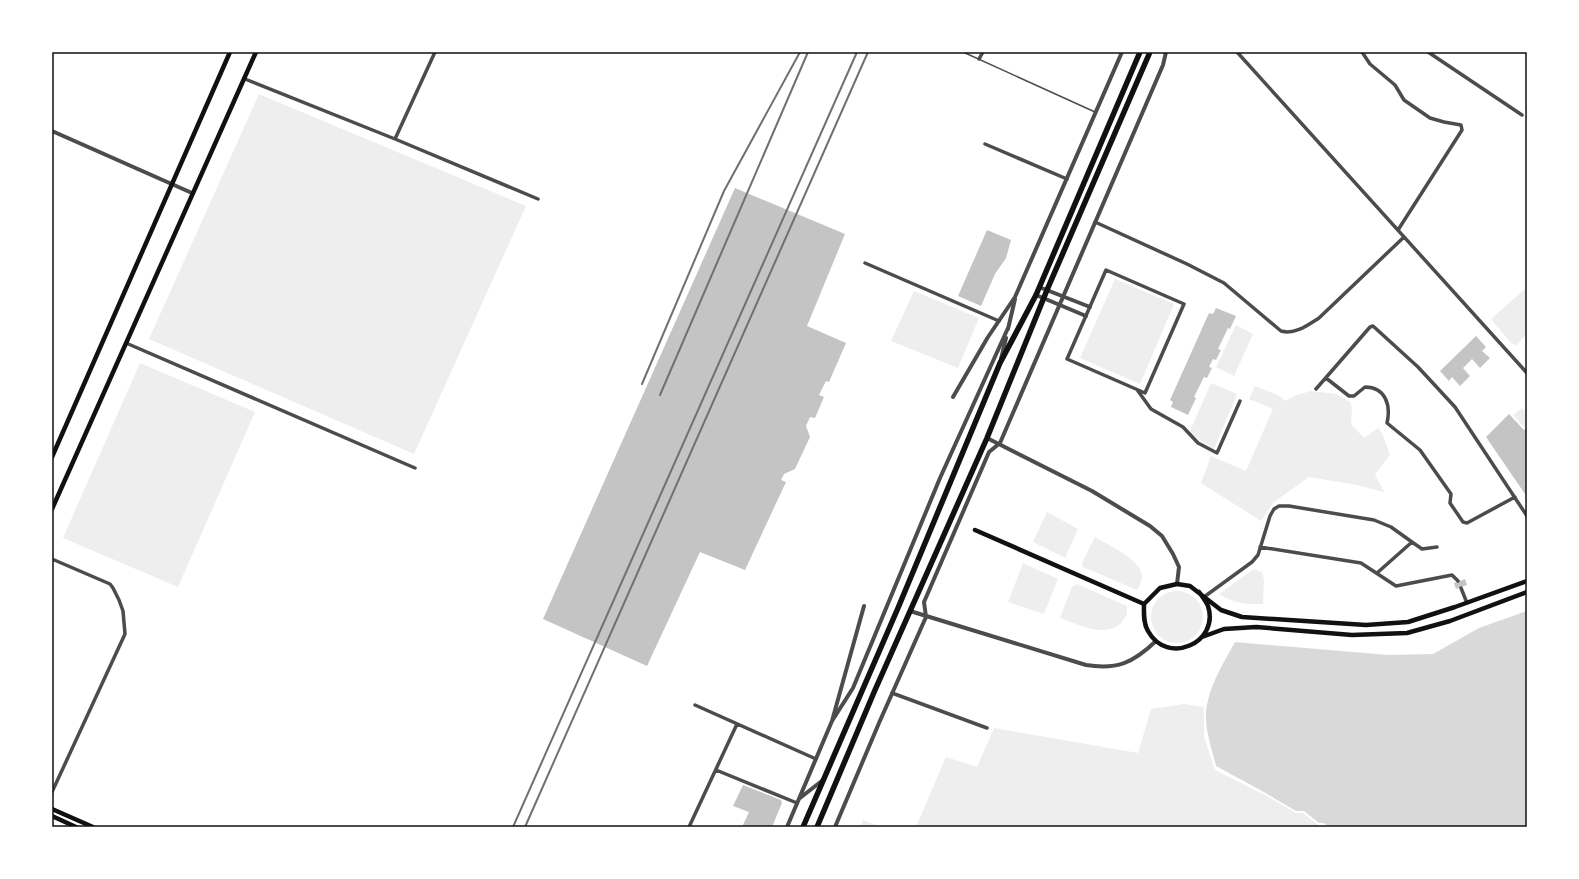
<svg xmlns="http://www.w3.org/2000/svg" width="1579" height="879" font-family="'Work Sans',sans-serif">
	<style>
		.green { fill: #eee }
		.water { fill: #d9d9d9 }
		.building { fill: #c4c4c4 }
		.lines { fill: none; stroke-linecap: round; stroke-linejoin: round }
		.service { stroke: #4c4c4c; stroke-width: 1.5 }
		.minor { stroke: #4c4c4c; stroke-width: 3.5 }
		.tertiary { stroke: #4c4c4c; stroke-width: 4 }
		.secondary { stroke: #111; stroke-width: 4.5 }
		.trunk { stroke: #111; stroke-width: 5.5 }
		.rail { stroke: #707070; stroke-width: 2 }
		.neatline { fill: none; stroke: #111; stroke-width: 1.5 }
	</style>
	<rect width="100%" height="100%" fill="#fff"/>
	<path class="green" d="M259,94L526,206L414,454L149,339Z
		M1115,279L1174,304L1140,384L1080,358Z
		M1527,287V333L1517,345L1512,344L1491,319Z
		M914,291L979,318L958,368L891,341Z
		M1236,325L1253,334L1234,376L1216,367Z
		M140,363L255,412L178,587L63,538Z
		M1211,383L1237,394L1214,449L1198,439L1190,431Z
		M1255,386L1278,395L1285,401L1294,396L1311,391L1336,394L1350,402L1352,408L1351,424L1364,438L1378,428L1382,433L1390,455L1375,474L1384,492L1357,485L1309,477L1274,502L1261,521L1201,483L1211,456L1246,471L1273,409L1249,399Z
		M1522,408L1527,413V424L1524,427L1513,415Z
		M1047,512L1078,529L1065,558L1033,542Z
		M1095,537C1109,546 1143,560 1142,578C1142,582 1139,586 1137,590L1083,567L1082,563Z
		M1023,563L1058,579L1044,614L1008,602Z
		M1254,569L1262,572L1264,580L1263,604C1246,605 1234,603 1219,594Z
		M1077,584L1127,606V614C1125,617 1123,622 1120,624C1103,638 1077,624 1060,618L1072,587Z
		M1151 617a26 26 0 1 1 52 0a26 26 0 1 1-52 0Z
		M1184,704L1204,707V737L1215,770L1267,796L1296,813H1303L1321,827H916L946,757L977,767L994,728L1138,753L1151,709Z
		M863,820L881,827H860Z"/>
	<path class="water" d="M1527,611V827H1329L1324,823H1319L1304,811H1296L1262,791L1216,766C1213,754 1209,742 1207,729C1201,698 1221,668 1235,642L1388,655L1433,654L1479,628Z"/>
	<path class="building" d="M735,188L845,234L807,326L846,343L829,382L826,381L819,395L824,397L815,418L810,417L806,426L810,437L795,469L784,474L781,480L786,482L745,570L700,552L647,666L543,619Z
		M987,230L1011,240L1006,258L995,274L981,306L958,296Z
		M1216,308L1236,316L1230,329L1228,328L1218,349L1221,350L1216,360L1213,359L1209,367L1212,368L1207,378L1204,377L1194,397L1196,398L1188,415L1171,407L1173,402L1170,400L1209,313L1213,314Z
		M1476,336L1486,347L1482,351L1490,358L1480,368L1472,359L1463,368L1470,376L1460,386L1452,377L1449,381L1440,371Z
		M1509,414L1524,430L1527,427V497L1486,437Z
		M1465,579L1467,585L1456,589L1454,583Z
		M743,785L781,800L782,803L772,827H742L749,812L733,806Z"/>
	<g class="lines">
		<path class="service" d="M963,52L1095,112"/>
		<path class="minor" d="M1237,52L1527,373
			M1362,52L1370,64L1395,85L1404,100L1430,118L1444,122L1461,125L1462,130L1398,230
			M1428,52L1522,115
			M979,59L983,52
			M245,79L395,139L538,199
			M395,139L435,52
			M985,144L1067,179
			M1095,222L1187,264L1224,283L1281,331C1295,335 1308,325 1319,318L1404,237
			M865,263L999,321
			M1106,270L1184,304L1145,393L1067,359Z
			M126,343L415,468
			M1326,378L1349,396H1354L1365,387C1386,387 1391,406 1387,423L1420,450L1451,494L1450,503L1463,522L1467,523L1515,497
			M1316,389L1370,327L1373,326L1418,367L1455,407L1527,516
			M1138,391L1151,409L1183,427L1198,443L1217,453L1240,401
			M1412,542L1422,549L1437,547
			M1260,547L1361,563L1396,586L1452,575L1458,581
			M52,559L110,584L113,588L119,600L123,611L125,634L52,792
			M1461,588L1467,603
			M1204,597L1252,562L1258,555L1270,516L1274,509L1279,506H1289L1374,520L1391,527L1412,542L1377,573
			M892,693L987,728
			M695,705L816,759
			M716,770L797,803
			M689,827L737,724"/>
		<path class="tertiary" d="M52,131L192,193
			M1039,287L1090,307
			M1036,295L1086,316
			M1008,329L1015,299
			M1001,359L1006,338
			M953,397L988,337L1015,297L1122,52
			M987,438L1092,491L1150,526L1162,536L1173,554L1179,567L1177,584
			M910,611L1086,665C1117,670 1133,663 1156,641
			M832,721L853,688L940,478L1008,328
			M800,798L823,780
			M787,827L832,721L864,606
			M835,827L879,723L926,617L924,602L989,452L1000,443L1163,65L1166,52"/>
		<path class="secondary" d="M52,457L230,52
			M52,509L256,52
			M975,530L1144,604
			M1199,592C1202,596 1206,601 1208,606C1220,643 1167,666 1148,631C1143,623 1144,613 1144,604L1160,588L1177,584L1190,586L1221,610L1242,617L1366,625L1408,622L1455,607L1527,581
			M1202,637L1224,629L1256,627L1352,635L1407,633L1450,621L1527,592
			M52,809L93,827
			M52,816L76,827"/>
		<path class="trunk" d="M803,827L898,608L1000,363L1036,295L1140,52
			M817,827L875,690L987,438L1047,290L1150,52"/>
		<path class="rail" d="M642,384L724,191L800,52
			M660,395L808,52
			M513,827L857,52
			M525,827L868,52"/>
	</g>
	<rect width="1579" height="879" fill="none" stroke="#ffffff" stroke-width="106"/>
	<rect x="53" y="53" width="1473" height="773" class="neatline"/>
</svg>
